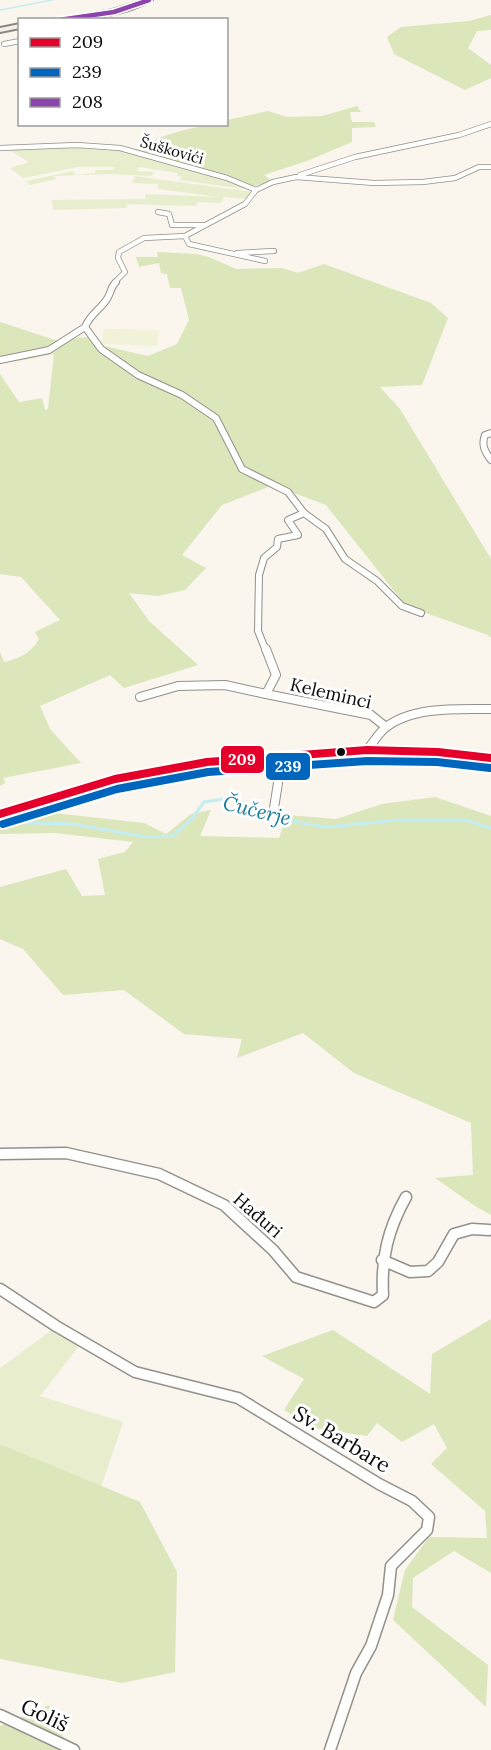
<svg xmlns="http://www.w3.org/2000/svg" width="491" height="1750" font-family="Lora,serif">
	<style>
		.green { fill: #e8eecd }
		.forest { fill: #dbe6bb }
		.pitch { fill: #f1f2d7 }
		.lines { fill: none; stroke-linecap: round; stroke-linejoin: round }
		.stream-far1 { stroke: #c4edf3; stroke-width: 1.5 }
		.stream { stroke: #c4edf3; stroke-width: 3 }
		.street-far3-casing { stroke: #93908d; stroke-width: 6 }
		.street-far2-casing { stroke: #93908d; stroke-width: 8 }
		.street-far1-casing { stroke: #93908d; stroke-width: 10 }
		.street-casing { stroke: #93908d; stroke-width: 13 }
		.secondary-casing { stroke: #898783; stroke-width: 4 }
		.street-far3 { stroke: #fefefc; stroke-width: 4.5 }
		.street-far2 { stroke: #fefefc; stroke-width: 6 }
		.street-far1 { stroke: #fefefc; stroke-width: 8 }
		.street { stroke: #fefefc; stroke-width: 10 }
		.secondary { fill: #f4f0e7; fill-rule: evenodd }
		.bus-1-casing { stroke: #fff; stroke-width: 12 }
		.bus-2-casing { stroke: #fff; stroke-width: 12 }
		.bus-3-casing { stroke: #fff; stroke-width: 8 }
		.bus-1 { stroke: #e4002b; stroke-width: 8 }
		.bus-2 { stroke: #0065bd; stroke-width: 8 }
		.bus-3 { stroke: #8e44ad; stroke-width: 4.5 }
		.bus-dot { fill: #0b0b0b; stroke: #fff; stroke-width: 2 }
		.labels { text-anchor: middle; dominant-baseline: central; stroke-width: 6; stroke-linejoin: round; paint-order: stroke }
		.far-street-label { font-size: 15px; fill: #0b0b0b; stroke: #fff }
		.street-label { font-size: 18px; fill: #0b0b0b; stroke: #fff }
		.water-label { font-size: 20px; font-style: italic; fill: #157c9c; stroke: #fff }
		.near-street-label { font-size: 21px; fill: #0b0b0b; stroke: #fff }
		.line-badge { stroke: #fff; stroke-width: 2 }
		.badge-label { font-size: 16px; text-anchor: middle; font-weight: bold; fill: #fff }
	</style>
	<rect width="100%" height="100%" fill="#faf5ed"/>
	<path class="green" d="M54,146L114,148L220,177L252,190L179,180L182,177L177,176L178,173L139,167L137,171L154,172L151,176L110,174L56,176H54L56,179L30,185L26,181L73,171L75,175L95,173V170H113L114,167H78L23,178L10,168L29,162L9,150Z
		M135,176L252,192L249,199L224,197L221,203L197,202L196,206L127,204L126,208L53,210L52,200L145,199L146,194L219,197L158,189V184L132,183Z
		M52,1330L79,1346L40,1396L123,1422L101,1487L0,1444V1368Z"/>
	<path class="forest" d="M491,15V30L477,31L468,48L491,65V78L465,90L394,54L387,37L401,27L469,21Z
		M357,106L361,112H350L352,122H374L376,127L352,128V142L307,161L264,175L272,181L250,187L220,177L172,165L134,150C162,134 195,125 226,124L227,120L268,111L287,117L322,116Z
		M157,252L196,254L209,257L236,269L282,268L298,273L324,264L431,303L448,318L422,385L380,387L400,409L491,559V638L488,635L406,606L326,505L273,485L222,505L182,555L206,568L185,590L158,596L129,593L149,621L198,665L124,688L110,675L40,706L50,729L81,763L3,778L5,783L0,786V652L4,662C19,659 31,653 39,639L35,632L60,620L21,577L0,574V374L19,402L42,398L45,410L48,409L54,354L18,361L0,362V322L55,340L88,337L95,344L148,356L177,344L189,320L181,288H170L167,274L161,273L159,263L139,267L136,257H158Z
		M435,797L491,816V1215L475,1206L435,1178L473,1175L471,1123L354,1073L303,1033L237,1058L242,1039L184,1034L124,990L63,995L23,949L0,939V887L66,869L82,896L105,895L98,859L125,852L133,842L55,833L0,834V824L35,811L144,823L166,834L191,814L211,810L200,836L279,838L287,815L336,819L382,804Z
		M491,1319V1573L454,1551L413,1578L412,1607L488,1665L486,1707L393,1620L405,1570L429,1537L487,1538L485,1511L431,1464L447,1448L434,1424L402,1442L377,1423L367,1436L314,1428L284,1410L304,1379L262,1356L333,1330L430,1394L432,1354Z
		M0,1444L140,1502L177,1572L175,1672L122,1683L0,1659Z
		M49,1705L69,1750H0V1726Z"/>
	<path class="pitch" d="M104,329L159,330L157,346L101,344Z"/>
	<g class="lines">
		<path class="stream-far1" d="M0,10L52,0"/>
		<path class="stream" d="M0,822L72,824L147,837L172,836L191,820L204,802L231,798L297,822L327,827L398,820H466L491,828"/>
		<defs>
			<path id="street-far3" d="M4,44L20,41
				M0,148L77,145L120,148L227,178L256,190L273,182L296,177L374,183L423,182L455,178L479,167H491
				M300,175L355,157L459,135L491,124
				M158,212L169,214L172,225H203
				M185,236L189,244L265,261
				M237,253L274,251
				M114,283L125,272L118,258L119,252L144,238L185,236L245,204L256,190"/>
			<path id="street-far2" d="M116,282C110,288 111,293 107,299C99,311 91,313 85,327L101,349L138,375L182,395L216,418L242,469L288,492L304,513L326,529L345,559L377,581L402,606L421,613
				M0,360L49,350L85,327
				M491,433L485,435C481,445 485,452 491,460
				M266,651L258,631L259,575L264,558L277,547L278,539L298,535L288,520L304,513"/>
			<path id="street-far1" d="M266,649L276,675L266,694L371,715L386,727
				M140,697L178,686L225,685L266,694
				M367,750C373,743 378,734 385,728C412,706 458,709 491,709
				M274,808L278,783L275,758"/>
			<path id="street" d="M0,1154L66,1153L159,1174L224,1205L273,1250L296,1277L374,1302L383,1295C381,1258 388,1229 406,1197
				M382,1260L410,1272L428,1271L438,1262L454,1234L472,1229L489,1230
				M0,1289L56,1326L135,1372L238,1398L379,1484L412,1501L429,1517L427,1530L391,1566L388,1595L371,1646L356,1673L330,1750
				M0,1715L74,1750"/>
			<path id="secondary" d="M144,0H152C123,16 85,20 53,20L113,10Z
				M20,24V28L0,32V28Z
				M367,747L438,749L491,755V761L438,755L367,753L207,765L116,782L0,817V811L115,776L207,759Z"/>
		</defs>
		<use href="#street-far3" class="street-far3-casing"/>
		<use href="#street-far2" class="street-far2-casing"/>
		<use href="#street-far1" class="street-far1-casing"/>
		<use href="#street" class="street-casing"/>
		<use href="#secondary" class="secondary-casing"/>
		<use href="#street-far3" class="street-far3"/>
		<use href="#street-far2" class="street-far2"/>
		<use href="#street-far1" class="street-far1"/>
		<use href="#street" class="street"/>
		<use href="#secondary" class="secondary"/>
		<defs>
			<path id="bus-1" d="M0,814L115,779L207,762L367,750L438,752L491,758"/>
			<path id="bus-2" d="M3,824L117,789L208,772L367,761L437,762L490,768"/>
			<path id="bus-3" d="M59,20L114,12L149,0"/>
		</defs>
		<use href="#bus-1" class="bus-1-casing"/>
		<use href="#bus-2" class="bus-2-casing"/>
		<use href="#bus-3" class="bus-3-casing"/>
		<use href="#bus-1" class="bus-1"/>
		<use href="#bus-2" class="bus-2"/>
		<use href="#bus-3" class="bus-3"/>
	</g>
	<circle class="bus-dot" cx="341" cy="752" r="5"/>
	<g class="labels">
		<g class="far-street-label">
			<text transform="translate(172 150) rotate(16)">Šuškovići</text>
		</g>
		<g class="street-label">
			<text transform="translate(331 693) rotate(13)">Keleminci</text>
			<text transform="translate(258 1215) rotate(41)">Hađuri</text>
		</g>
		<g class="water-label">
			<text transform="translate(257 810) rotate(14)">Čučerje</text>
		</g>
		<g class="near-street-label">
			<text transform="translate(342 1439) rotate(31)">Sv. Barbare</text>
			<text transform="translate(45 1715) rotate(25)">Goliš</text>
		</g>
	</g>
	<g class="line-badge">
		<rect x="220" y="745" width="45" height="29" rx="6" fill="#e4002b"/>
		<rect x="265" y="752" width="46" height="29" rx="6" fill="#0065bd"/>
	</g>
	<g class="badge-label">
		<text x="242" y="765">209</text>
		<text x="288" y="772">239</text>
	</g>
	<rect x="18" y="18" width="210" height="108" fill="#ffffff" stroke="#9d9d9d" stroke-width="1.5"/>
	<rect x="30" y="38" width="30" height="9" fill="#e4002b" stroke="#9d9d9d" stroke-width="1.5"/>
	<text x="72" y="48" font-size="18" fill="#0b0b0b">209</text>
	<rect x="30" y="68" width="30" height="9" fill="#0065bd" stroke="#9d9d9d" stroke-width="1.5"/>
	<text x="72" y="78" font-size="18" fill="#0b0b0b">239</text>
	<rect x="30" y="98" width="30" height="9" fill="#8e44ad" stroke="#9d9d9d" stroke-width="1.5"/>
	<text x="72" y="108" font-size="18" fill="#0b0b0b">208</text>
</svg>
